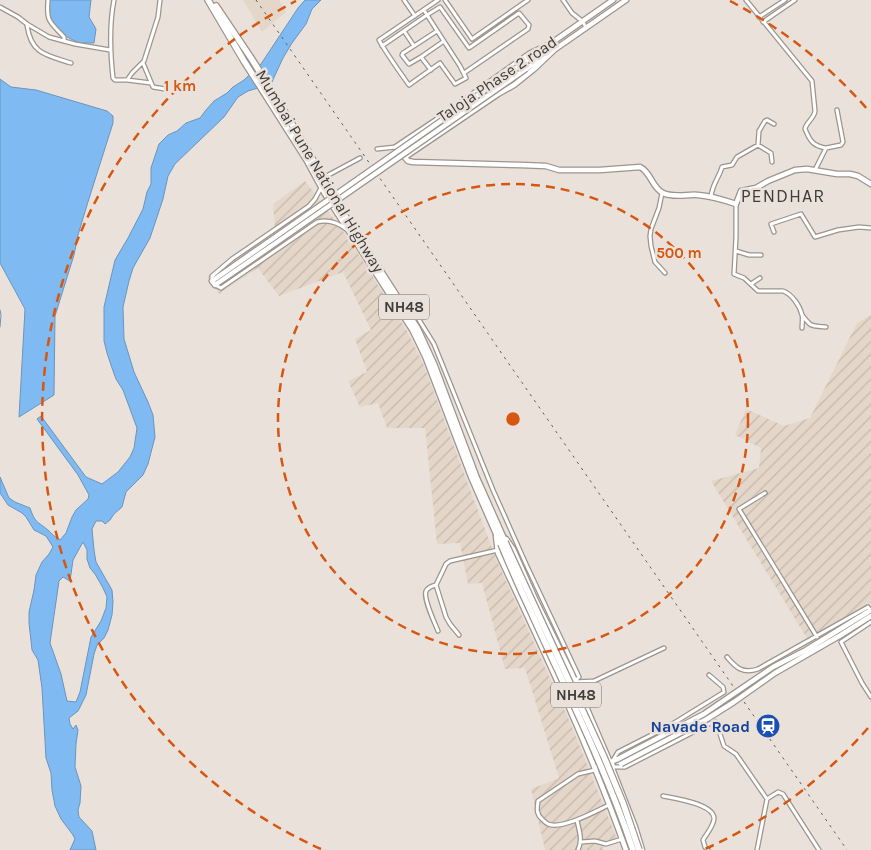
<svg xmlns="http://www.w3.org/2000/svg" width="871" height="850" font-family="Karla,sans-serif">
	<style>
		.built { fill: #e4d6c9 }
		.industrial { fill: url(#industrial-furrows) }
		.water { fill: #7fbaf3; stroke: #6c94bb; fill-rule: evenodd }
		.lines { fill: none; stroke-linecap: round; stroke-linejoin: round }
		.stream { stroke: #6c94bb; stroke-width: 1 }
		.minor-casing { stroke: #9c948d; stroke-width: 5.5 }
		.tertiary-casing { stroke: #9c948d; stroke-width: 7 }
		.secondary-casing { stroke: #9c948d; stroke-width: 7 }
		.trunk-casing { stroke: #9c948d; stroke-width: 8 }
		.minor { stroke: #fff; stroke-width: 3 }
		.tertiary { stroke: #fff; stroke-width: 4.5 }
		.secondary { stroke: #fff; stroke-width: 4.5 }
		.trunk { stroke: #fff; stroke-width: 5.5 }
		.rail { stroke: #605c58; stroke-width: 1; stroke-dasharray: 2.5 5; stroke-linecap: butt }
		.tertiary-bridge-casing { stroke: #9c948d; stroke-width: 7; stroke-linecap: butt }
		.secondary-bridge-casing { stroke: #9c948d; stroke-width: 7; stroke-linecap: butt }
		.trunk-bridge-casing { stroke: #9c948d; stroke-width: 8; stroke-linecap: butt }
		.tertiary-bridge { stroke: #fff; stroke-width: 4.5 }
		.secondary-bridge { stroke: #fff; stroke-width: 4.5 }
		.trunk-bridge { stroke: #fff; stroke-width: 5.5 }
		.ring { fill: none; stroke: #d75610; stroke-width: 2.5; stroke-dasharray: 9 6 }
		.labels { text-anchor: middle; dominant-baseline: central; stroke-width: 5; stroke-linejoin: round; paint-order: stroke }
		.shield { fill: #eae2da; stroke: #726e69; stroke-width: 1 }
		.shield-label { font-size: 15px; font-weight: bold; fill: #3f3c39 }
		.street-label { font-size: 16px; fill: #3f3c39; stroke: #eae2da }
		.transit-label { font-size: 16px; font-weight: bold; fill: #164399; stroke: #eae2da; text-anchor: end }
		.neighbourhood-label { font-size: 18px; letter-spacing: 1px; fill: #3f3c39; stroke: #eae2da }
		.centre { fill: #d75610; stroke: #eae2da; stroke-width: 2.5 }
		.ring-label { font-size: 15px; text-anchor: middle; font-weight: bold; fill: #d75610; stroke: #eae2da; stroke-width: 5; stroke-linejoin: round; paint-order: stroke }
	</style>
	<defs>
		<pattern id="industrial-furrows" width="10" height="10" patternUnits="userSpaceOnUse" patternTransform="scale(1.25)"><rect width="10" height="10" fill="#e4d6c9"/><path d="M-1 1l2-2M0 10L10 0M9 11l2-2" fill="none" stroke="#c5b9ad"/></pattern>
	</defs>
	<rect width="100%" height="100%" fill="#eae2da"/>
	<path class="built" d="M243,0H279L286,12L262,32Z"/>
	<path class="industrial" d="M305,181L349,239L407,331L423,363L496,559L570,722L617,839L602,846L604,850H545L531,789L559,778L525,668L505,669L482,583L468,584L460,543L437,544L425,428H387L378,403L360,407L348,381L367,372L355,339L371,330L343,272L279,296L258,268L219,294L207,276L275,228L273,204Z
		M871,315V603L808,640L711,481L759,468L761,448L735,435L746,409L784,426L810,418L857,323Z"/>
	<path class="water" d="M49,0H91L89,17L96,29L94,43H79L65,36L50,20L49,11Z
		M305,0H321L312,9L306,24L292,43L283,58L271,84L248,91L238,97L224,117L175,164L168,176L163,199L150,238L133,268L129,281L123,307L124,339L134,372L148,402L153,415L155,437L148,464L143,475L126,492L122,507L114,514L110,520L105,524L102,521H96L92,529L94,550L96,562L112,590L113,602L112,615L108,630L104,638L97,645L94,654L86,695L78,711L69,718L70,724L73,729L76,725L78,730L76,744L75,767L81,786L80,803L78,810L79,817L92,831L96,850H70L75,839L73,835L61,819L55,806L52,790L51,773L46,758L42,688L38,660L32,650L29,623V612L34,590L36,575L42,562L49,554L53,547L46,536L34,530L26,517L22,513L8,505L0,493V477L9,498L15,502L30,508C35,523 37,521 48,530C52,534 55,537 60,540L66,533L72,517L76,510L88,499L89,495L78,475L37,419L41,416L86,477L102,484L118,472L130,457L134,448L137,428L123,390L116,379L112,368L107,353L104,341V307L115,260L128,238L143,209L147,192L151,184V168L159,144L168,135L177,131L186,123L200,118L206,110L214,101L227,93L233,87L244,80L261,64L298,8ZM83,542L87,550V559L90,568L95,574L103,588L107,597L106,608L101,621L91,637L80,692L76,702L67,701L61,674L50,643L59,581L63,577L70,581L73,560Z
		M0,79L11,87L36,90L107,111L113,116V123L87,205L78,235L74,255L55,316L54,395L19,417L25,309L0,263Z"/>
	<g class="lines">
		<path class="stream" d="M0,310L1,315L0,327"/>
		<defs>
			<path id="minor" d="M48,0C46,22 50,22 64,37V41
				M114,0C109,26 110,51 113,78L115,80H127L132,73L144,61L158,17L160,0
				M404,0L415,16
				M445,0L472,39L528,0
				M563,0L572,13L582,21L586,27
				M746,0L812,81L815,111C814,119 806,122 805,129C810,141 813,146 826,148
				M0,7L18,17L27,24L49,37L75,44L110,50
				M424,10L427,15L440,7L469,48L519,13L529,25L528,29L464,73
				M759,17L785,0
				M763,22L795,0
				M27,25C31,54 46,55 71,63
				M404,31L414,46L437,31
				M382,46L427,15L460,66L466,78L455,84L440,63L409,85C399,71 388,56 379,40L438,0
				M414,46L403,53L402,55L409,64L421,57L431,70
				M421,57L444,41
				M143,63L153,87L165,89
				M127,80L151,83
				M758,145L759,131L765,121L767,120L774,124
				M377,149L396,147
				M815,170L826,148L841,145L843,142L837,110
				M321,179L360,158
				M662,193L659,208L651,229L650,236L651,246L655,262L665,273
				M711,197C712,184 719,178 722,167L732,165L737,157L758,145L771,153L772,162
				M736,204V237L734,274L744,278L758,291H783C792,294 800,306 802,315C803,318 802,324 802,328
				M774,232L771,224L801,214L815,237L838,230L859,227L871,228
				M736,251L749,255H761
				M212,281V276L232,259L309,206L315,199L321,188
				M751,284L760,278
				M215,285L221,288L317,222C328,219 337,222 346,229
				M400,301L408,302L434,344L493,490L526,564L579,677L575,681
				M802,315C811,327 811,326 826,327
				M765,493L739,509L817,637
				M436,585L446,617L450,624L459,635
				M871,622L841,642L862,683L871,697
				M438,631C435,623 423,599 426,591C428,587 432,586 436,585L446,564L450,561L498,550
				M727,657C736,668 743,674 758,669L868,607L870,610
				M709,675L723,687L724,692L721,694L669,726L618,752L612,762L614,767H625L711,723L716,722L724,746L736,754L767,799L757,850
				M575,682L594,681L664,648
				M595,770L578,774L538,801C537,808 536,814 542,819C544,821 546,823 548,824C562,830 596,811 609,805
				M663,796C674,798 715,804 714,819C713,827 707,833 703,840L705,847L708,850
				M767,799L778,792L783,794L819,850
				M577,820C579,831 583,839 578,850
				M581,842L595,841L606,844L622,839"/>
			<path id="tertiary" d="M613,0L550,44L529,54L441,117L396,147L408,161L413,162L521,165L546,166L559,170H600L640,167C651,172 652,188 663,193C673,198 687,194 698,195C711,196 724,200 736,204L741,191L756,188L768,181L795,170L807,169L837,174H850L858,176L871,184
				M522,64L538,52
				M526,69L542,58
				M405,157L498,94L514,85L534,69L554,50L626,0
				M268,242L212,281L215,285L270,247"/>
			<path id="secondary" d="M496,536L498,553C544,651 590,748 626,850
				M506,539L513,549L535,599L571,672L608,758L635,827L642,850
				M837,631L871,610
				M841,635L871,616
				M598,767L618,759"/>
			<path id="trunk" d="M208,0L244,61L307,160L325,193L413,330L426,357L472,478L501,544
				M216,6L251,58L278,101L307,149L329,191L417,328L434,365L476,477L505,542"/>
		</defs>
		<use href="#minor" class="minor-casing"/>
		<use href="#tertiary" class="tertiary-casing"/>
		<use href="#secondary" class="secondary-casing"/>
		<use href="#trunk" class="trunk-casing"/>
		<use href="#minor" class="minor"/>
		<use href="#tertiary" class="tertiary"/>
		<use href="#secondary" class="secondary"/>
		<use href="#trunk" class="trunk"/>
		<path class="rail" d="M256,0L847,850"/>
		<defs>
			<path id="tertiary-bridge" d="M268,242L522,64
				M270,247L526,69"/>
			<path id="secondary-bridge" d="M618,759L704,714L773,667L806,650L837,631
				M621,764L707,719L734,702L775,673L841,635"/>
			<path id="trunk-bridge" d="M505,542L604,757L623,803L639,850
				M501,544C511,568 521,591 532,614C567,692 606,769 633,850"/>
		</defs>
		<use href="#tertiary-bridge" class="tertiary-bridge-casing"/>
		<use href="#secondary-bridge" class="secondary-bridge-casing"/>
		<use href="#trunk-bridge" class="trunk-bridge-casing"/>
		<use href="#tertiary-bridge" class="tertiary-bridge"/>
		<use href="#secondary-bridge" class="secondary-bridge"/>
		<use href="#trunk-bridge" class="trunk-bridge"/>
	</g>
	<g class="ring">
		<circle cx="513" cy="419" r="235"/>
		<path d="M868 728A471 471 0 0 1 705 849M321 849A471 471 0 0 1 296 1M730 1A471 471 0 0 1 868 110"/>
	</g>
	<defs>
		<symbol id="station-disc" viewBox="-11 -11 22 22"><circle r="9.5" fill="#1a4fb4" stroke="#eae2da"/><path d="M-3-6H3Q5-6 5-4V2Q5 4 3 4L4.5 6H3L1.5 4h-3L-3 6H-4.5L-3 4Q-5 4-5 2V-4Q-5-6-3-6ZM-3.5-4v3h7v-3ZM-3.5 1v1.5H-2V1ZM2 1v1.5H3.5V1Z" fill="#fff"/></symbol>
	</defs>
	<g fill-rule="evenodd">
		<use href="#station-disc" x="754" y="712" width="28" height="28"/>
	</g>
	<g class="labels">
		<g class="shield">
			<rect x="379" y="294.5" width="50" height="25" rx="4"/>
			<rect x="551" y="682.5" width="50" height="25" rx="4"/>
		</g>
		<g class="shield-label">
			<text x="404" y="307">NH48</text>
			<text x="576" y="695">NH48</text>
		</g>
		<g class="street-label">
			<text transform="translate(497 79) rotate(-34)">Taloja Phase 2 road</text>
			<text transform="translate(320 171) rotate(59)">Mumbai Pune National Highway</text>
		</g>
		<g class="transit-label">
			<text x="750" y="726">Navade Road</text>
		</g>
		<g class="neighbourhood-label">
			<text x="783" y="196">PENDHAR</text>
		</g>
	</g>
	<circle cx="513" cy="419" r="8" class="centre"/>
	<g class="ring-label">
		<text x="180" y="91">1 km</text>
		<text x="679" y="258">500 m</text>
	</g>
</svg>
